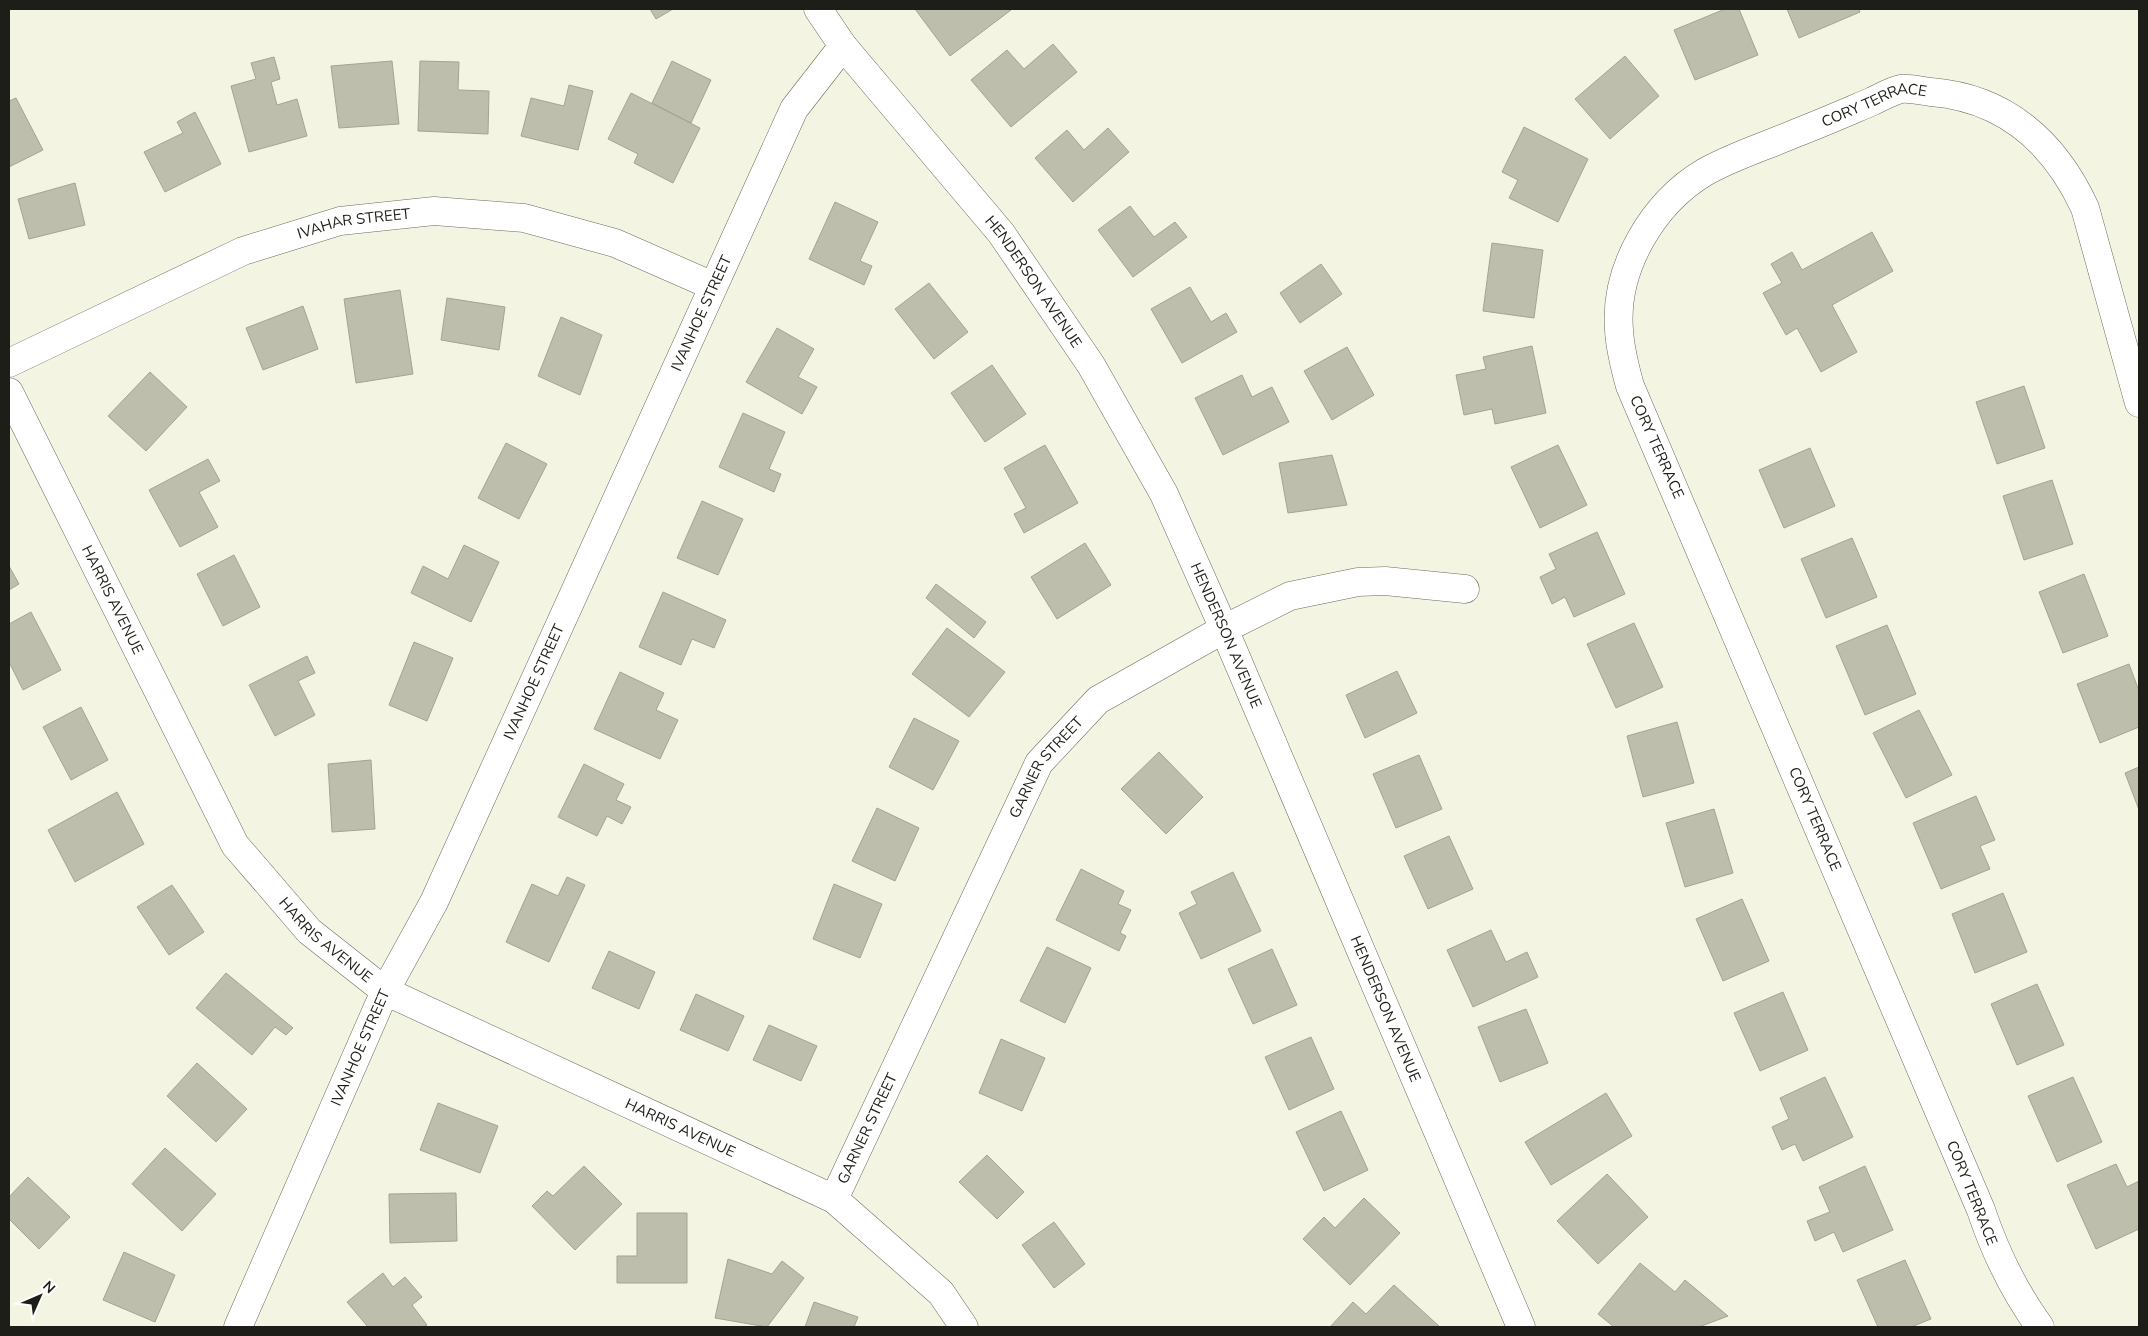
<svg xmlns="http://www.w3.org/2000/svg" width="2148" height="1336" font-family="'Nunito Sans',sans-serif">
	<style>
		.building { fill: #bdbeac; stroke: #a3a493 }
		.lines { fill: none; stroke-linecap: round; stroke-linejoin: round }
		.street-casing { stroke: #6b6c5c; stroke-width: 29 }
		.street { stroke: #fff; stroke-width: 28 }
		.labels { text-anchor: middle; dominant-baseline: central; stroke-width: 5; stroke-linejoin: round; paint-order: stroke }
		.street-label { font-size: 15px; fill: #1e1e18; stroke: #fff }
	</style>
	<rect width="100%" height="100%" fill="#f3f4e1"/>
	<path class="building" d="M650,9H673L656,19Z
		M915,9H1010L1011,10L950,56Z
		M1725,9H1739L1758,55L1695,80L1674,30Z
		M1787,9H1859L1860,12L1799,38Z
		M1053,44L1077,72L1011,127L971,80L1007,50L1024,69Z
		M1625,56L1659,96L1610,139L1575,99Z
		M274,57L280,79L271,82L277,105L297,99L307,136L249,152L231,86L256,79L251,63Z
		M392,61L399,124L339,128L331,66Z
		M420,61L459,62L458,90L489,91L488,134L418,131Z
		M672,61L711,80L691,123L652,103Z
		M569,85L593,91L578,150L521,136L531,98L564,106Z
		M631,93L700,128L673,183L634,163L638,154L608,139Z
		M16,98L43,150L9,167V101Z
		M195,112L221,164L165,192L144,152L183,133L177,122Z
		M1524,127L1588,159L1558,222L1509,198L1518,180L1502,172Z
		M1108,128L1129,152L1073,202L1035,158L1067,130L1084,150Z
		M75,183L85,225L29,239L18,199Z
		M835,202L878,222L860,261L872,266L864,285L809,259Z
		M1130,206L1154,237L1175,222L1187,237L1133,277L1098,230Z
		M1872,232L1893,271L1832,305L1857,352L1821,372L1797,328L1786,335L1763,293L1782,283L1771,264L1792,252L1802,270Z
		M1492,243L1543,250L1534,318L1483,311Z
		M1321,264L1342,294L1300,323L1280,293Z
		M929,283L968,332L934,359L895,309Z
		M1190,287L1211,322L1226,313L1237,332L1182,363L1151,309Z
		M400,290L413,374L356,383L344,299Z
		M447,298L505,307L499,350L441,340Z
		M303,306L318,349L263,370L246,328Z
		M561,317L602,335L580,395L538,376Z
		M777,328L814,349L798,377L817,387L802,414L746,382Z
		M1532,346L1546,413L1495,424L1492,409L1464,415L1456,375L1486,369L1483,357Z
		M1347,347L1374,395L1332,420L1304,371Z
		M992,365L1026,414L985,442L951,393Z
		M150,372L187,407L146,451L108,416Z
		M1242,375L1252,397L1272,387L1289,422L1223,455L1195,398Z
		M2024,386L2045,448L1997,464L1976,402Z
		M743,413L785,432L769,469L781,474L774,492L719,467Z
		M506,443L547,464L519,519L478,498Z
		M1045,445L1078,503L1024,533L1014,514L1026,508L1004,468Z
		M1558,445L1587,505L1540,528L1511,467Z
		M1810,448L1835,506L1784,528L1759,470Z
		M1332,455L1347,505L1288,513L1279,463Z
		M208,459L220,481L199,492L218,527L180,547L149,490Z
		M2052,480L2073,544L2024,560L2003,496Z
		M702,501L743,519L718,575L677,558Z
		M1597,532L1625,594L1574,617L1565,597L1552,604L1540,577L1556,569L1549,554Z
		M1852,538L1877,597L1826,618L1801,559Z
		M1085,543L1111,585L1057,619L1031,577Z
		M464,545L499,562L471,622L411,593L423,566L448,579Z
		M234,555L260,607L223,626L197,574Z
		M9,566L19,584L9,590Z
		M2084,574L2108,636L2063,653L2039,592Z
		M936,584L986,622L974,638L926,598Z
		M663,592L726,620L714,648L692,639L681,665L639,647Z
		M31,612L61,670L23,690L9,662V624Z
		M1634,623L1663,687L1616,708L1587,644Z
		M1887,625L1916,694L1865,715L1836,646Z
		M947,628L1005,672L969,717L912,674Z
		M414,642L453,658L427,721L389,705Z
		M307,656L315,673L298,681L315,715L275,736L249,685Z
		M2129,664L2139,691V727L2100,743L2077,684Z
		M1397,671L1417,713L1365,738L1346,695Z
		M620,672L664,693L656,710L678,720L660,759L594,729Z
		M81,707L108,760L71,780L43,727Z
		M1919,710L1952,775L1906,798L1873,733Z
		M914,718L959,741L933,790L889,767Z
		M1677,722L1694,783L1643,797L1627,736Z
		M1159,752L1203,797L1166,834L1121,789Z
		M1419,755L1442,809L1396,828L1373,774Z
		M371,760L375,829L332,832L328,764Z
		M584,764L624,784L616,800L631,807L622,824L607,816L597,836L558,817Z
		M2139,767V810L2125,773Z
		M117,792L144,844L75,882L48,830Z
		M1976,796L1995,840L1980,846L1990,869L1941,889L1913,823Z
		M877,808L919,828L895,881L852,861Z
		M1714,809L1733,873L1685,887L1666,823Z
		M1449,836L1473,889L1428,909L1404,856Z
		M1081,869L1124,891L1118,904L1131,910L1120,933L1126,936L1119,951L1056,920Z
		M1233,872L1261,931L1201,959L1179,913L1197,904L1191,892Z
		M567,877L585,885L549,962L506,942L532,884L558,896Z
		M834,884L882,904L860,958L813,939Z
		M172,885L204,932L169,955L137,907Z
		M2003,893L2027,952L1975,973L1952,914Z
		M1742,899L1769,961L1723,981L1696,919Z
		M1491,930L1506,962L1527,952L1538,977L1473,1007L1447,950Z
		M1047,947L1091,968L1065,1023L1020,1001Z
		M1272,949L1297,1005L1253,1024L1228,969Z
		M609,951L655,972L639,1009L592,988Z
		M226,973L293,1028L286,1035L275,1027L252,1055L196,1008Z
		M2037,984L2064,1045L2017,1065L1991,1004Z
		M1783,992L1808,1050L1760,1071L1734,1013Z
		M696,994L744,1016L728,1051L680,1030Z
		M1526,1009L1548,1063L1500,1082L1478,1027Z
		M769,1025L817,1046L801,1081L753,1060Z
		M1311,1037L1334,1089L1289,1110L1265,1057Z
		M1001,1039L1045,1058L1022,1111L979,1093Z
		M197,1063L247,1109L216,1142L167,1096Z
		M1825,1077L1853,1137L1803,1161L1795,1144L1782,1150L1772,1127L1789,1119L1780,1098Z
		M2073,1077L2102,1142L2057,1162L2028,1096Z
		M1606,1093L1632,1136L1551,1185L1525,1142Z
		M438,1103L498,1126L480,1173L420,1150Z
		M1341,1111L1368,1170L1324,1191L1296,1132Z
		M165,1148L216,1194L182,1231L132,1184Z
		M987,1155L1024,1192L997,1219L959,1182Z
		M2116,1164L2127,1187L2139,1181V1229L2096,1249L2067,1185Z
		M584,1166L622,1204L575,1250L532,1206L547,1191L553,1196Z
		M1865,1166L1893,1230L1843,1252L1834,1232L1815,1241L1807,1221L1830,1212L1819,1187Z
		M1607,1174L1648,1217L1598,1264L1557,1221Z
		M28,1177L70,1217L39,1249L9,1219V1197Z
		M456,1193L457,1241L390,1243L389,1194Z
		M1364,1198L1400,1233L1350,1285L1303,1239L1324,1217L1335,1228Z
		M637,1213H687V1283H617V1256H637Z
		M1054,1222L1085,1264L1054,1288L1022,1245Z
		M124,1252L175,1275L155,1322L103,1300Z
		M728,1259L772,1274L782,1261L804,1278L767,1327L715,1318Z
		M1905,1260L1931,1319L1911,1327H1878L1857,1280Z
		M1640,1263L1675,1292L1685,1280L1728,1316L1699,1327H1614L1598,1314Z
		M383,1273L393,1287L405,1277L422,1297L412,1305L427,1325L423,1327H368L347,1302Z
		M1394,1285L1440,1327H1330L1353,1302L1366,1314Z
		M814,1302L858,1317L854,1327H805Z"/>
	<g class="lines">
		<defs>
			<g id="street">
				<path id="s1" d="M818,9L843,46L1001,233L1091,365L1164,494L1224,629L1521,1327"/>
				<path id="s2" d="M9,363L243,251L340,221L434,211L524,218L615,243L713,286"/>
				<path id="s3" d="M9,392L235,845L309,931L385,991L834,1199L941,1293L964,1327"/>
				<path id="s4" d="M834,1199L1039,763L1098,700L1224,629L1290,596L1358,582L1385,581L1465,589"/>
				<path id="s5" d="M238,1327L385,991L434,902L794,109L843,46"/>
				<path id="s6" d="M2040,1327C2014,1291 1995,1252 1981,1210L1630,386C1625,368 1620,349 1619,330C1614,268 1653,203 1705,172C1733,156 1766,146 1796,133C1822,123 1847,112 1873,101C1881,97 1892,91 1901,89C1910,88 1922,91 1931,92C2006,98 2055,143 2085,208L2139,403"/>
			</g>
		</defs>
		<use href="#street" class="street-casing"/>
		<use href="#street" class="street"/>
	</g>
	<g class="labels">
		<g class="street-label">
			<text stroke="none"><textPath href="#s6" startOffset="1456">CORY TERRACE</textPath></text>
			<text stroke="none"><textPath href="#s2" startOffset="374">IVAHAR STREET</textPath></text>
			<text stroke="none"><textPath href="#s1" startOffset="348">HENDERSON AVENUE</textPath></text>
			<text stroke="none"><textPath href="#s5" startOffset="1115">IVANHOE STREET</textPath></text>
			<text transform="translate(1657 447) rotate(66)">CORY TERRACE</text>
			<text stroke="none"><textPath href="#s3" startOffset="232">HARRIS AVENUE</textPath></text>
			<text stroke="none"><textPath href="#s1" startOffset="752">HENDERSON AVENUE</textPath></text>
			<text stroke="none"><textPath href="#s5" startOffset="710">IVANHOE STREET</textPath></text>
			<text stroke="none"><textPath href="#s4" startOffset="482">GARNER STREET</textPath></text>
			<text transform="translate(1815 819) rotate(67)">CORY TERRACE</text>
			<text stroke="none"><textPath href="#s3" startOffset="638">HARRIS AVENUE</textPath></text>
			<text stroke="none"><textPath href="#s1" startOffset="1158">HENDERSON AVENUE</textPath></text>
			<text stroke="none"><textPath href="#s5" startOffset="305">IVANHOE STREET</textPath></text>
			<text stroke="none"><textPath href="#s3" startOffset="1042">HARRIS AVENUE</textPath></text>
			<text stroke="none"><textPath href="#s4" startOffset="78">GARNER STREET</textPath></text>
			<text transform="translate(1972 1193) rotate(68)">CORY TERRACE</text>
		</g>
	</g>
	<rect width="2148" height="1336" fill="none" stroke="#1e1e18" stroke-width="20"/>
	<g transform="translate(40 1296) rotate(45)" stroke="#ffffff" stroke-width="4" paint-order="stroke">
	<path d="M0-4L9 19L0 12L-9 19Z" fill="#1e1e18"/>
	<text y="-8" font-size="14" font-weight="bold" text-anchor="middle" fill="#1e1e18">N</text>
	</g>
</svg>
